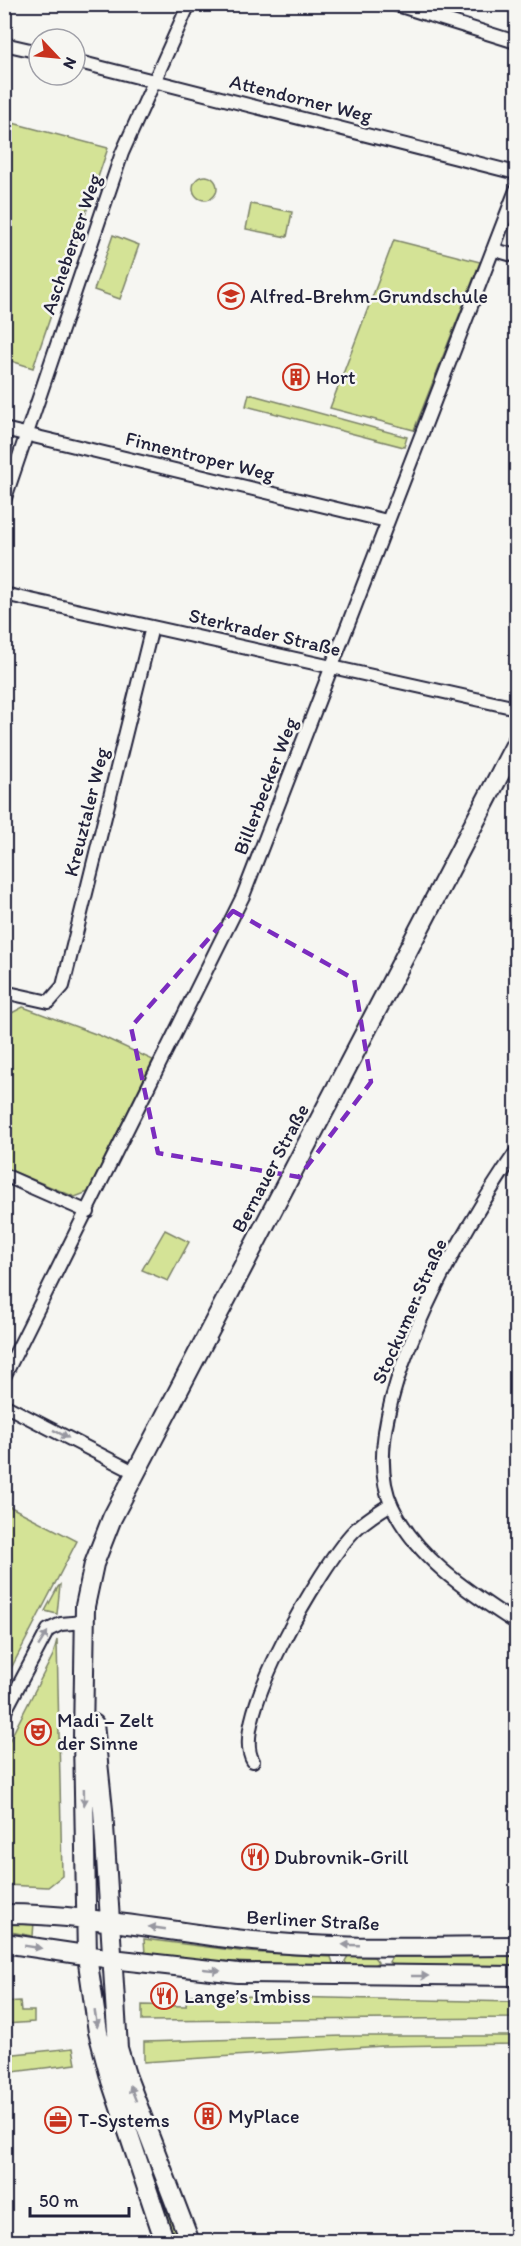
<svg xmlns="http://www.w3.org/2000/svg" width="521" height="2246" font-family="Itim,sans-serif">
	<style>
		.green { fill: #d4e396; stroke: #7b8268; stroke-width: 1.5 }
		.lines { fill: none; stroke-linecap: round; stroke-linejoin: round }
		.street-casing { stroke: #22223b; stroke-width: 16 }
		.secondary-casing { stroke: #22223b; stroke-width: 22 }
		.street { stroke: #f6f6f2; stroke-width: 12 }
		.secondary { stroke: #f6f6f2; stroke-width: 18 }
		.oneway { fill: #9797a0 }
		.marked { fill: none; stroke: #7b2cbf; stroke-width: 4.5; stroke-dasharray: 12 8; stroke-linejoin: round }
		.labels { text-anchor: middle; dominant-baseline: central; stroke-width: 5; stroke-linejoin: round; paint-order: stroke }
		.street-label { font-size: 20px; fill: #22223b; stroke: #f6f6f2 }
		.poi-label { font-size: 20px; fill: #22223b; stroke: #f6f6f2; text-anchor: start }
	</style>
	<rect width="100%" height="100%" fill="#f6f6f2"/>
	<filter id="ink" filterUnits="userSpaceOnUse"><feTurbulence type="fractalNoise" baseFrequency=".0167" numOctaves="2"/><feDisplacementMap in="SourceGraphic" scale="12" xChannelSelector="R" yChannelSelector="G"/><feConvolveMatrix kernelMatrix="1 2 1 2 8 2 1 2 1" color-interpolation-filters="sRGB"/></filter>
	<g filter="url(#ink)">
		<path class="green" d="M5,121L108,148L33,368L5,359Z
			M193 188a12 12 0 1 1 24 0a12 12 0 1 1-24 0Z
			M251,204L292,212L287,237L246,229Z
			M113,235L139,245L120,299L94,290Z
			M394,240L480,262L414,430L330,408Z
			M249,394L407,437L404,447L246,406Z
			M23,1007L101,1036L153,1060L88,1192L75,1197L5,1168V1024L6,1016Z
			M165,1230L189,1242L168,1281L142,1270Z
			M5,1504L77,1541L5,1680Z
			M60,1585L57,1614L45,1611L58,1587Z
			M57,1640L62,1876L48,1887L5,1885V1749L53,1655Z
			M4,1921L34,1922L33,1936L5,1931Z
			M144,1939L247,1952L331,1957L333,1963L328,1966L213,1961L145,1954Z
			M348,1956L374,1957L378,1962L374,1965H347L345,1961Z
			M516,1956V1966H392L389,1962L392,1957Z
			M187,1995L516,2002V2018L142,2021V2005L186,2006Z
			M20,2001L21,2011H34V2022L5,2024V2002Z
			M343,2036H516V2044L383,2046L144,2062V2042Z
			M73,2048L76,2064L5,2073V2055Z
			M124,2093L181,2241H172Z"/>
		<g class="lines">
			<defs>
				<path id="street" d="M394,4L516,42
					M4,44L39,52
					M75,61L516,173
					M495,250L516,256
					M4,429L387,521
					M4,501L122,153L189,4
					M4,594L516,708
					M4,992L49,1002L63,986L152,627
					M516,1152C465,1225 350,1417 392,1506C417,1559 469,1592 516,1623
					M4,1175L88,1212
					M4,1377L243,896L516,190
					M4,1405L136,1473
					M4,1713L48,1630L61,1624L84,1622
					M253,1761C228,1721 323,1563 354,1531C365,1520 378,1512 391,1504"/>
				<path id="secondary" d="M94,1724L103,1810L118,2048L126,2075L190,2242
					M4,1914C87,1914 163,1931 244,1940C334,1950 426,1946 516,1946
					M4,1943L112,1959L238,1973L516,1976
					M165,2242L111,2081L98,2032L87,1956L83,1739L85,1606L94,1564L112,1518L516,743"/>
			</defs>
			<use href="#street" class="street-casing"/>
			<use href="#secondary" class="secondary-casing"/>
			<use href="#street" class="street"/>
			<use href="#secondary" class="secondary"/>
		</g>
		<defs><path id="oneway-solid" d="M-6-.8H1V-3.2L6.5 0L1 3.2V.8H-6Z" transform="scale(1.5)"/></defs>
		<g class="oneway">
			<use href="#oneway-solid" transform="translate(61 1434) rotate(27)"/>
			<use href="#oneway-solid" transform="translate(43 1639) rotate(-58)"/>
			<use href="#oneway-solid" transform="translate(84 1797) rotate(89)"/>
			<use href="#oneway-solid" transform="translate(157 1928) rotate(-172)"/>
			<use href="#oneway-solid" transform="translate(351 1945) rotate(-178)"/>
			<use href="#oneway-solid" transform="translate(33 1947) rotate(9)"/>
			<use href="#oneway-solid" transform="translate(212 1970) rotate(6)"/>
			<use href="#oneway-solid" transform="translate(420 1976)"/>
			<use href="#oneway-solid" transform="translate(96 2019) rotate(81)"/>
			<use href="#oneway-solid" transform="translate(133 2093) rotate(-111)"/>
		</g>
	</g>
	<path class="marked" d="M233,911L354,979L371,1082L299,1177L158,1153L131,1027Z"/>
	<defs>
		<symbol id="school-ring" viewBox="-11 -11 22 22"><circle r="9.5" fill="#f6f6f2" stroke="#c8321e" stroke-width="1.5"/><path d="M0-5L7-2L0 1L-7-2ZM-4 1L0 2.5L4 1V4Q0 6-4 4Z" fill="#c8321e"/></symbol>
		<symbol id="building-ring" viewBox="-11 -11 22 22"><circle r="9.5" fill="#f6f6f2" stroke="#c8321e" stroke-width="1.5"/><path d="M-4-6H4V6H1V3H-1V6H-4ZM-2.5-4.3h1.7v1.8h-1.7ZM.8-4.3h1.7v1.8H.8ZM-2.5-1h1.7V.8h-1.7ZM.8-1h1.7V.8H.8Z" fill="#c8321e"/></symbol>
		<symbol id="theatre-ring" viewBox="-11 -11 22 22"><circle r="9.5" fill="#f6f6f2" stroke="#c8321e" stroke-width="1.5"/><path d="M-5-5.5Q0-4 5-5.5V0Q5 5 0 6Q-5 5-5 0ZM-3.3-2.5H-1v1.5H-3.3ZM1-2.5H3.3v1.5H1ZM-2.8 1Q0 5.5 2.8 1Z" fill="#c8321e"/></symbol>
		<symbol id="restaurant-ring" viewBox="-11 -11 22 22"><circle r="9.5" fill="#f6f6f2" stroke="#c8321e" stroke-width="1.5"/><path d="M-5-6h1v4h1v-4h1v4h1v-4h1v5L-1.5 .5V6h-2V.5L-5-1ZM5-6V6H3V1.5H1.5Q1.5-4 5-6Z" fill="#c8321e"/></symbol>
		<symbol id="office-ring" viewBox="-11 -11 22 22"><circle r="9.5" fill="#f6f6f2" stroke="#c8321e" stroke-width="1.5"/><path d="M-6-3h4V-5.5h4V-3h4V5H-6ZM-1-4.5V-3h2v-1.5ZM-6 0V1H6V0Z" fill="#c8321e"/></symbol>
	</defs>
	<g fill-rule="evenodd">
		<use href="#school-ring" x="216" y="281" width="30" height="30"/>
		<use href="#building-ring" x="281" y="362" width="30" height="30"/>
		<use href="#theatre-ring" x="23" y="1717" width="30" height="30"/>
		<use href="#restaurant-ring" x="240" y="1842" width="30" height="30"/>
		<use href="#restaurant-ring" x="149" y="1981" width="30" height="30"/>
		<use href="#building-ring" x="193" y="2101" width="30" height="30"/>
		<use href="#office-ring" x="43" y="2105" width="30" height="30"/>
	</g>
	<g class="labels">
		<g class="street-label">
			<text transform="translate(301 98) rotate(14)">Attendorner Weg</text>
			<text transform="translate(71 244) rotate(-71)">Ascheberger Weg</text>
			<text transform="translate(200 456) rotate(14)">Finnentroper Weg</text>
			<text transform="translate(265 632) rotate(13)">Sterkrader Straße</text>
			<text transform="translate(265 786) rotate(-69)">Billerbecker Weg</text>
			<text transform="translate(86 812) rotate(-76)">Kreuztaler Weg</text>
			<text transform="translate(270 1168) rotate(-62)">Bernauer Straße</text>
			<text transform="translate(409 1311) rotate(-66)">Stockumer Straße</text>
			<text transform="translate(313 1920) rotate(3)">Berliner Straße</text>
		</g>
		<g class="poi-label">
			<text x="250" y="296">Alfred-Brehm-Grundschule</text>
			<text x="316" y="377">Hort</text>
			<text x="57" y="1720">Madi – Zelt<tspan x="57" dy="23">der Sinne</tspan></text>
			<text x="274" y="1857">Dubrovnik-Grill</text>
			<text x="184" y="1996">Lange’s Imbiss</text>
			<text x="228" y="2116">MyPlace</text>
			<text x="78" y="2120">T-Systems</text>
		</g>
	</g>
	<rect width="521" height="2246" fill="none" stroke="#f6f6f2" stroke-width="24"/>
	<rect x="12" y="12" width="497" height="2222" fill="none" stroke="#22223b" stroke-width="2" filter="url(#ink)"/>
	<g transform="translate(57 57) rotate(116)"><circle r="28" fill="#f6f6f2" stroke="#a1a1a9" stroke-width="1.5"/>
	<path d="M0-4.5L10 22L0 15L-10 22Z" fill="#c8321e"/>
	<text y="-9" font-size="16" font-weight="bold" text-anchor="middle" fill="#22223b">N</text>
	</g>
	<path d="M30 2207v9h99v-9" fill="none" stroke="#22223b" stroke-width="3"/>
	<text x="39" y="2207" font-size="18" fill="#22223b" stroke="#f6f6f2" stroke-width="4.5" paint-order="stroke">50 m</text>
</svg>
